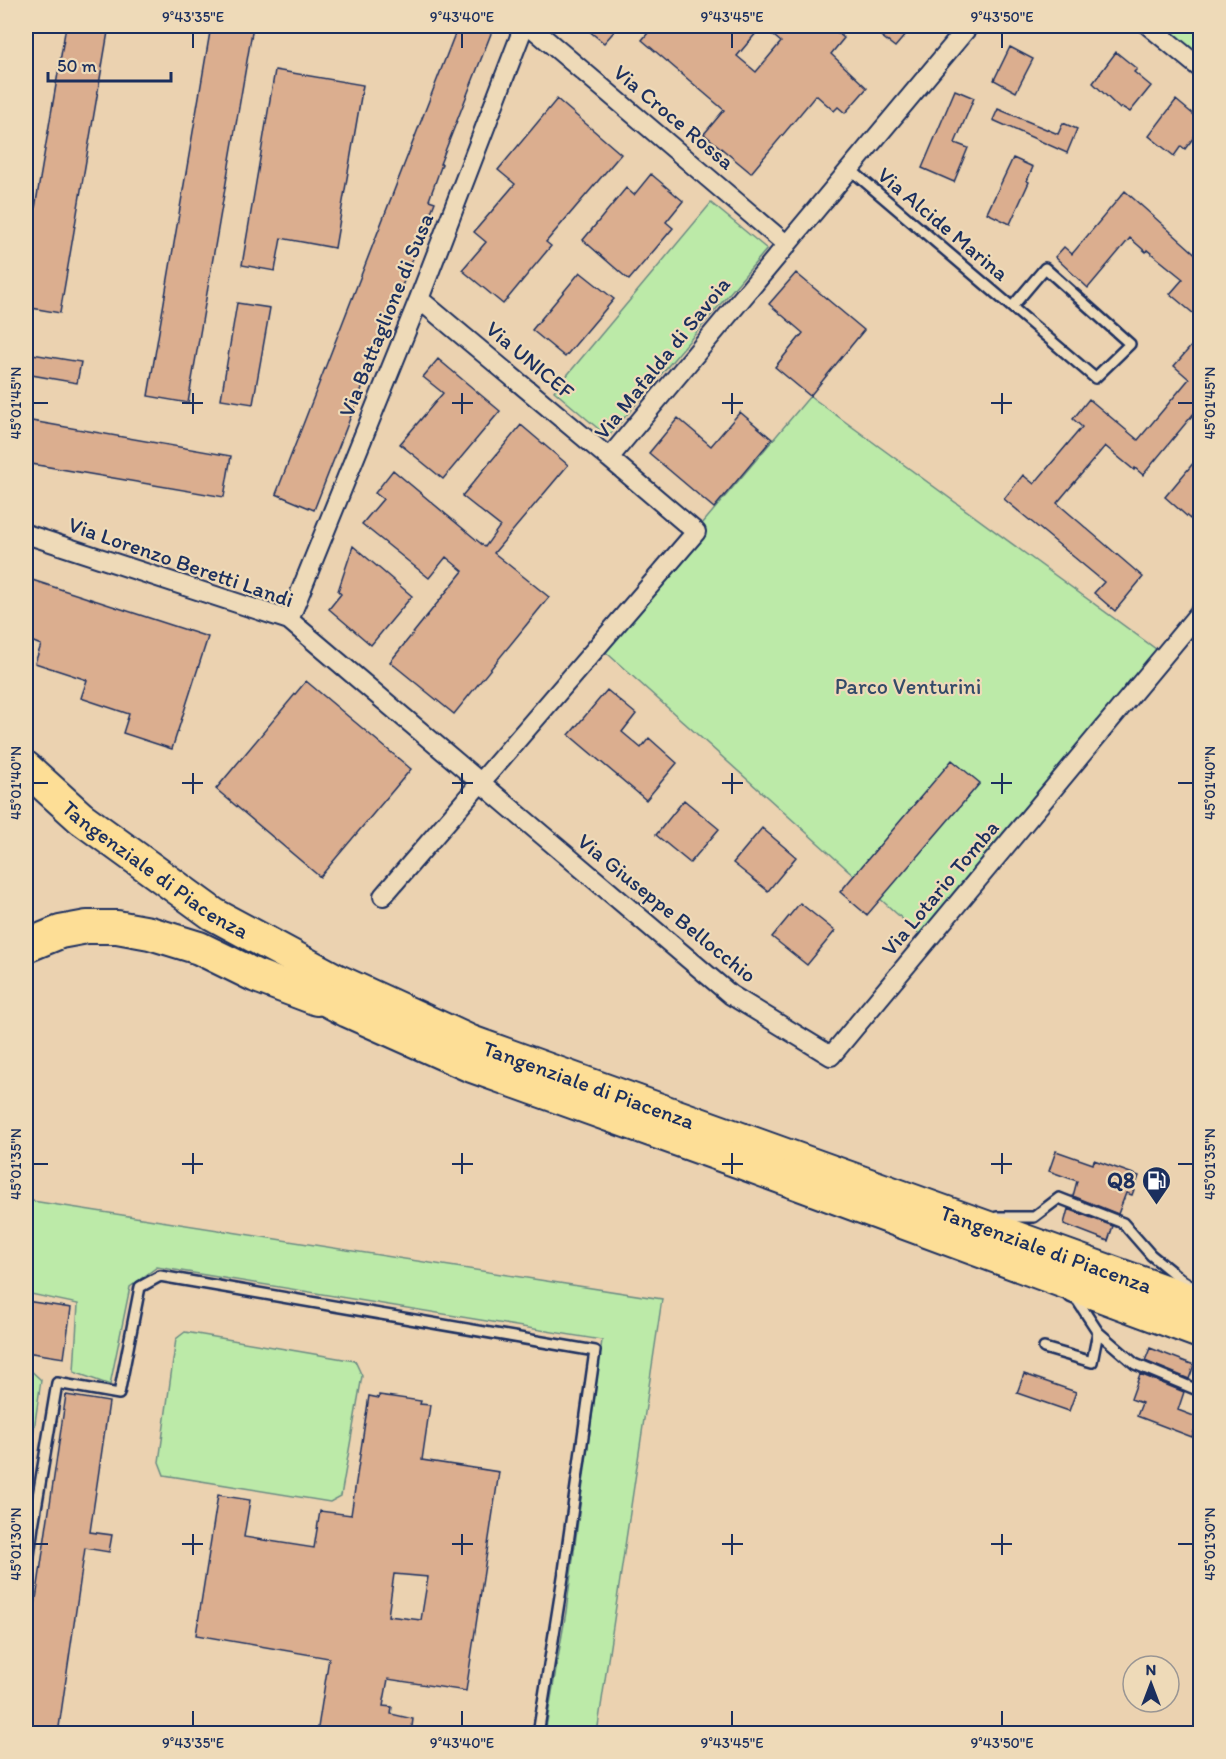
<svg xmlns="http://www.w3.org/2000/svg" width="1226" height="1759" font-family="Itim,sans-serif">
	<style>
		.green { fill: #bceaa8; stroke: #6c8c83; stroke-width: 1.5 }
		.building { fill: #dbae8f; stroke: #1b2f5e; stroke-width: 1.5; fill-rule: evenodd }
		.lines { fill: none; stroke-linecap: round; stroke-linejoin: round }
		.service-casing { stroke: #1b2f5e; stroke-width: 14 }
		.minor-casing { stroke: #1b2f5e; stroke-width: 22 }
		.trunk-casing { stroke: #1b2f5e; stroke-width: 36 }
		.service { stroke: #eedab8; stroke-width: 9 }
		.minor { stroke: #eedab8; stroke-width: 18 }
		.trunk { stroke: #fdde96; stroke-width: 32 }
		.ticks { fill: none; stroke: #1b2f5e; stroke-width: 2 }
		.labels { text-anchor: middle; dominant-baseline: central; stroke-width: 4.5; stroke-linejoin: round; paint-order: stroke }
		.street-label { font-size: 22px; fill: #1b2f5e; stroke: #eedab8 }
		.park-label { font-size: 22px; fill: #334b69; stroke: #eedab8 }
		.poi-label { font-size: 22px; font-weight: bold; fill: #1b2f5e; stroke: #eedab8; text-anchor: end }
		.neatline { fill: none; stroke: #1b2f5e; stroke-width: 2 }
		.ticks-label { font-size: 15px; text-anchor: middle; fill: #1b2f5e }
	</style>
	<rect width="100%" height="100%" fill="#ebd2b0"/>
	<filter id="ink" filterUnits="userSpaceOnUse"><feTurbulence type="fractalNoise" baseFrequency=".0167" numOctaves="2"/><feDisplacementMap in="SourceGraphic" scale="12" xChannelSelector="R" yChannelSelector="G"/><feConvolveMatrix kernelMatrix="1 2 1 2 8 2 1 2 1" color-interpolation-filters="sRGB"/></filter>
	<g filter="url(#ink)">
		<path class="green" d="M1168,26H1200V63L1164,30Z
			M711,203L767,249L608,437L554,391Z
			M810,396L1164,655L927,941L599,646Z
			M26,1200L662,1299L597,1733H545L566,1612L602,1340L157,1267L130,1287L110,1385L74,1372L78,1304L26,1293Z
			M185,1332L355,1361L362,1376L341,1496L330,1502L164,1475L159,1462L176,1339Z
			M26,1366L41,1380L26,1486Z"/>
		<path class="building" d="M66,26H109L60,313L26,307V261Z
			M211,26H253L188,403L148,396Z
			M458,26H494L440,164H442L429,200L435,202L314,510L276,494Z
			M583,26H619L604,43Z
			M654,26H829L844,38L831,54L867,88L845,113L838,107L834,111L816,95L751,173L704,134L724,110L642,40ZM762,26L781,42L756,72L737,56Z
			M868,26H913L895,47Z
			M1010,47L1033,59L1016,92L994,80Z
			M1116,52L1137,69L1134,72L1151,86L1130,112L1122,107L1120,109L1093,83Z
			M275,70L363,85L335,248L281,238L275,271L242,265Z
			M955,90L974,98L955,143L968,148L954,182L922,168Z
			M557,99L621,154L546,242L551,246L503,304L462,270L486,242L474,232L515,184L498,170Z
			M1176,100L1200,120V129L1185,149L1181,146L1174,156L1149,136Z
			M998,109L1058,134L1063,123L1077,129L1067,153L993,120Z
			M1013,158L1033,167L1027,181L1029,182L1010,224L987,213Z
			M651,174L683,201L666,222L673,228L629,280L583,240L626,188L634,195Z
			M1125,191L1200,258V319L1170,294L1183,279L1147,250L1146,252L1130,238L1088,288L1055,257L1064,247L1072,254Z
			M580,272L614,299L565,357L532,330Z
			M796,273L864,330L810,396L775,367L803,333L769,304Z
			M237,303L270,308L253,404L221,399Z
			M1193,344L1200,350V406L1143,475L1135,468L1134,470L1105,446L1057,503L1143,577L1115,611L1094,593L1104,582L1004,499L1023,475L1034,484L1082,427L1073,419L1089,399L1138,440L1189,379L1174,366Z
			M26,353L81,362L77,383L26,374Z
			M438,359L500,411L443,479L400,444L443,393L423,377Z
			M740,412L772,439L714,508L649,453L678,418L711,446Z
			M26,420L231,456L224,497L26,463Z
			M521,425L568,465L494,553L549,597L454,714L390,662L463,571L446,557L429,578L362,524L383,499L375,493L393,470L485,547L500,526L462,496Z
			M1200,455V506L1190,519L1165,497Z
			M353,546L412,596L371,645L329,609L341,594L338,591Z
			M26,578L208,637L172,749L123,733L129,714L81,698L87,680L35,663L41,645L26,639Z
			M306,681L411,769L320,877L216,789Z
			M607,690L636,714L622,732L641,748L649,738L677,763L646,800L569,735Z
			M952,760L980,783L867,915L840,892Z
			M684,800L719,829L690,863L656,835Z
			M762,828L796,857L768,891L733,863Z
			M800,903L835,931L807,965L772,937Z
			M1056,1151L1093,1164L1094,1160L1139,1176L1132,1195L1126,1193L1118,1214L1073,1196L1077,1181L1049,1171Z
			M1068,1209L1113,1226L1108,1241L1064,1224Z
			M26,1301L71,1308L64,1358L26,1352Z
			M1150,1348L1194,1365L1189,1379L1145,1361Z
			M1024,1374L1076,1392L1069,1411L1017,1393Z
			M1140,1374L1184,1392L1178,1410L1199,1418L1192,1437L1137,1416L1142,1403L1131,1399Z
			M66,1395L109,1402L90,1532L112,1535L109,1552L85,1548L58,1734H26V1667Z
			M379,1395L421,1401L420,1404L430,1405L422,1460L499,1472L466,1691L388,1679L383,1706L392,1707L391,1714L413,1719L411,1734H317L329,1658L196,1635L218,1495L250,1500L244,1537L314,1548L320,1511L351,1515L369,1396L379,1398ZM394,1574L428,1577L421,1620L388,1616Z"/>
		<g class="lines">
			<defs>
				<path id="service" d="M850,169L1095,378L1130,344L1045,268L1012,307
					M997,1217H1034L1059,1198L1123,1223L1151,1255L1183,1281L1193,1287
					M1070,1297L1077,1300L1098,1332L1135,1364L1195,1389L1200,1388
					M1044,1348L1092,1362L1098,1332
					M26,1526H33L57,1383L119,1394L140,1287L160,1276L595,1351L564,1571L538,1734
					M26,1577L33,1526"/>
				<path id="minor" d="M530,26L787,245
					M1149,26L1200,68
					M419,299L609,458
					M26,534L289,620L731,995L831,1056L1200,612
					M289,620L419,299L524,26
					M383,896L696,532L609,458L969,26"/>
				<g id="trunk">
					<path id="s1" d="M26,768L81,818L213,914L336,980L471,1042L1200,1304"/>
					<path d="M26,946L60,932L87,927H117L150,933L199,948L256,976L317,999"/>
					<path d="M299,985L348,1011L469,1065L743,1163L1200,1332"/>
				</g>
			</defs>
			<use href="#service" class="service-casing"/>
			<use href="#minor" class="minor-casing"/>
			<use href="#trunk" class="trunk-casing"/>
			<use href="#service" class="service"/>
			<use href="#minor" class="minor"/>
			<use href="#trunk" class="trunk"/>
		</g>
	</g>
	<path class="ticks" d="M193,33V48M462,33V48M732,33V48M1002,33V48M193,393V414M462,393V414M732,393V414M1002,393V414M33,403H48M182,403H203M452,403H473M722,403H743M991,403H1012M1178,403H1193M193,773V794M462,773V794M732,773V794M1002,773V794M33,783H48M182,783H203M452,783H473M722,783H743M991,783H1012M1178,783H1193M193,1153V1174M462,1153V1174M732,1153V1174M1002,1153V1174M33,1164H48M182,1164H203M452,1164H473M722,1164H743M991,1164H1012M1178,1164H1193M193,1534V1555M462,1534V1555M732,1534V1555M1002,1534V1555M33,1544H48M182,1544H203M452,1544H473M722,1544H743M991,1544H1012M1178,1544H1193M193,1711V1726M462,1711V1726M732,1711V1726M1002,1711V1726"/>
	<defs>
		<symbol id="fuel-pin" viewBox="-11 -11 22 30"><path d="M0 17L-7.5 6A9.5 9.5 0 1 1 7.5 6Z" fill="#1b2f5e" stroke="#eedab8"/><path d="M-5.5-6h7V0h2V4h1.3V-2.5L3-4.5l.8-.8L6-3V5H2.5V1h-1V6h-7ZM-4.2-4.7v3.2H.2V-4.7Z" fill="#fff"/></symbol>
	</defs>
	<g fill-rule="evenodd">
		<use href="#fuel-pin" x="1140" y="1164" width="33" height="45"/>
	</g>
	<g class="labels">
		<g class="street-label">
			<text transform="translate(674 117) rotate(40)">Via Croce Rossa</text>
			<text transform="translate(943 224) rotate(40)">Via Alcide Marina</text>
			<text transform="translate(386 315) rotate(-68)">Via Battaglione di Susa</text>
			<text transform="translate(662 358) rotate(-51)">Via Mafalda di Savoia</text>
			<text transform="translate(530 360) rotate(40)">Via UNICEF</text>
			<text transform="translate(181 562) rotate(19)">Via Lorenzo Beretti Landi</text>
			<text stroke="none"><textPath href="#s1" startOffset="165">Tangenziale di Piacenza</textPath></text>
			<text transform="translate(940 888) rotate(-50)">Via Lotario Tomba</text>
			<text transform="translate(667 908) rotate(39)">Via Giuseppe Bellocchio</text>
			<text stroke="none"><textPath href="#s1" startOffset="651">Tangenziale di Piacenza</textPath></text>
			<text stroke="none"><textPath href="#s1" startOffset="1137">Tangenziale di Piacenza</textPath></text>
		</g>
		<g class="park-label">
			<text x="908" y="686">Parco Venturini</text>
		</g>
		<g class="poi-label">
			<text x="1135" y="1180">Q8</text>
		</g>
	</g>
	<rect width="1226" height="1759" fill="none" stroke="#eedab8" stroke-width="66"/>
	<g transform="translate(1151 1684)"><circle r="28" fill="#eedab8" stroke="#9a9694" stroke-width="1.5"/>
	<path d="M0-4.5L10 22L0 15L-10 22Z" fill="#1b2f5e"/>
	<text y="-9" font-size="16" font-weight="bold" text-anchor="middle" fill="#1b2f5e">N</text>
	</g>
	<path d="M48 72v9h123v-9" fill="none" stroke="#1b2f5e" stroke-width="3"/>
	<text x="57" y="72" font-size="18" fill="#1b2f5e" stroke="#eedab8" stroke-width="4.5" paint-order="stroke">50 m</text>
	<rect x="33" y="33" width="1160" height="1693" class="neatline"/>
	<g class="ticks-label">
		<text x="193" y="22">9°43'35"E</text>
		<text x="462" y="22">9°43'40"E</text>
		<text x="732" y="22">9°43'45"E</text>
		<text x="1002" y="22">9°43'50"E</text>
		<text transform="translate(16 403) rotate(-90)" y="5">45°01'45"N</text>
		<text transform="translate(1210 403) rotate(-90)" y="5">45°01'45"N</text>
		<text transform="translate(16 783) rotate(-90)" y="5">45°01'40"N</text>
		<text transform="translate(1210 783) rotate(-90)" y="5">45°01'40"N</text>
		<text transform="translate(16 1164) rotate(-90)" y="5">45°01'35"N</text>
		<text transform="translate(1210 1164) rotate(-90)" y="5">45°01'35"N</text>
		<text transform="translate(16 1544) rotate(-90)" y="5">45°01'30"N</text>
		<text transform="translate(1210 1544) rotate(-90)" y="5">45°01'30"N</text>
		<text x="193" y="1748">9°43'35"E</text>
		<text x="462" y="1748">9°43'40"E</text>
		<text x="732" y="1748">9°43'45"E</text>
		<text x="1002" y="1748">9°43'50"E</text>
	</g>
</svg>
